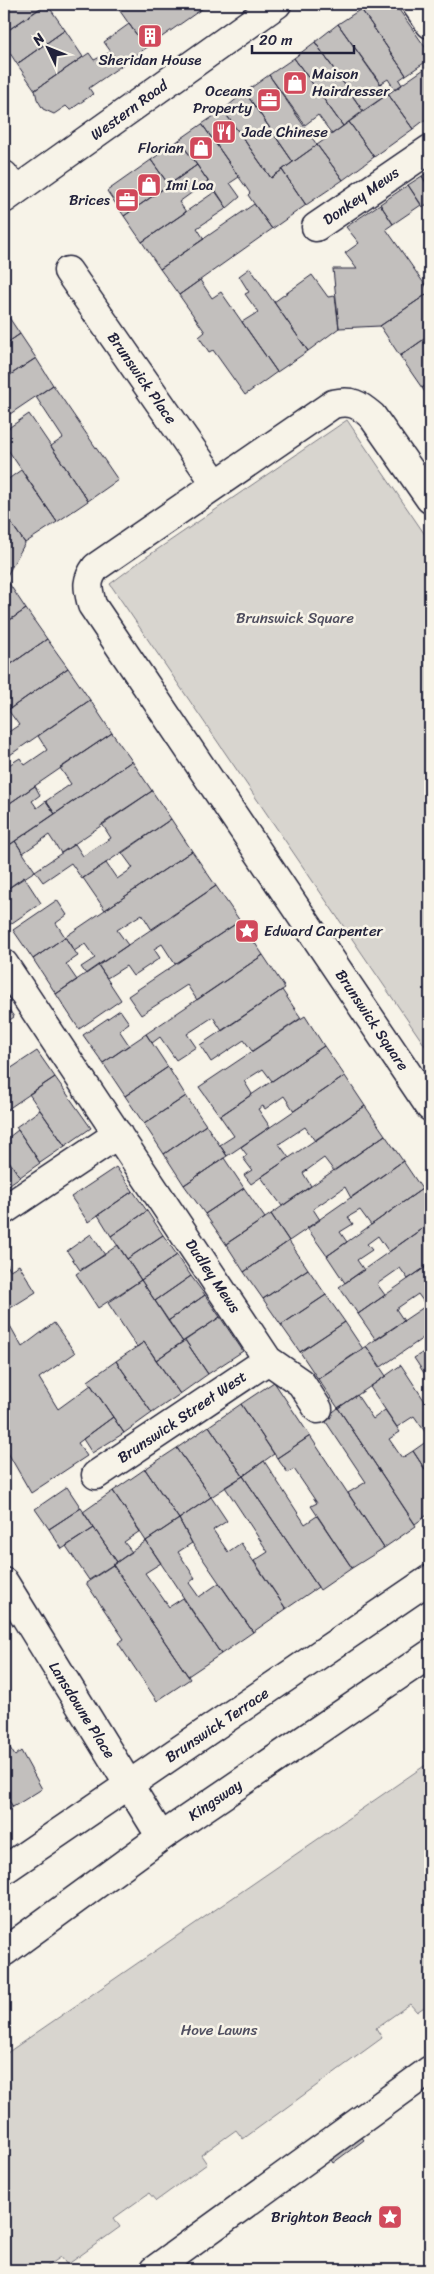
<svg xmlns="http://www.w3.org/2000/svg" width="434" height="2274" font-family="Sriracha,sans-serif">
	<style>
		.green { fill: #d8d5cf; stroke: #7d7c85 }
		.building { fill: #c2bfbd; stroke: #22223b }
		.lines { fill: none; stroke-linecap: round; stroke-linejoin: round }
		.street-casing { stroke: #22223b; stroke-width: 31 }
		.secondary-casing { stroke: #22223b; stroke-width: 31 }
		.primary-casing { stroke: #22223b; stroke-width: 31 }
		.street { stroke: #f7f3e8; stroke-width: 28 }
		.secondary { stroke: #f7f3e8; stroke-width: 28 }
		.primary { stroke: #f7f3e8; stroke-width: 28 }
		.labels { text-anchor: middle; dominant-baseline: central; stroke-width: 5; stroke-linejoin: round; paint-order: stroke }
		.poi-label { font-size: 15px; fill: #22223b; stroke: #f7f3e8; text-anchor: start }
		.street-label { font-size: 15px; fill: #22223b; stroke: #f7f3e8 }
		.park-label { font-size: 15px; fill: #504f60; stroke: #f7f3e8 }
	</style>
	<rect width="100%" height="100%" fill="#f7f3e8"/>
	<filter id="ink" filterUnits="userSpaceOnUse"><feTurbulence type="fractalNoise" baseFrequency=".02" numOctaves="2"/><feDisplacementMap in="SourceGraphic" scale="10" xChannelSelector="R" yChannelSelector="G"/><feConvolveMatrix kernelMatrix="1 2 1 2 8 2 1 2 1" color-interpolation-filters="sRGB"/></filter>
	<g filter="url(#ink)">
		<path class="green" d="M347,420L430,542V1053L110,584L142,560Z
			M430,1762V2003L417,2012L410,2004L376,2028L382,2038L243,2139L236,2130L201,2155L207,2164L156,2201L149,2193L114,2218L120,2227L67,2265L61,2257L42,2270H4V2055Z"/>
		<path class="building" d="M4,4H46L4,33Z
			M47,4L65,30L17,64L4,44V33Z
			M115,4H209L146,48Z
			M368,4H395L430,54V59L406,75L361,9Z
			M361,9L406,75L399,80L402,85L395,90L388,79L380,84L338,24Z
			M129,24L146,48L121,66L104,42Z
			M338,24L388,94L363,111L315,42Z
			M65,30L83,57L35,90L17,64Z
			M315,42L363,111L343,126L294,58Z
			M111,52L121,66L89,88L93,94L70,110L66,106L54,114L43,109L37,99L35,90L89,53L94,60Z
			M294,58L343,126L332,134L318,115L305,125L269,75Z
			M430,65V116L413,129L388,94Z
			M269,75L317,145L293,162L245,92Z
			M245,92L293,162L271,178L223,110Z
			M388,94L413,129L374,157L349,122Z
			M223,110L271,178L282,170L306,205L272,229L248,195L250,193L202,124Z
			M349,122L374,157L343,180L317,145Z
			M202,124L239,177L230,183L240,197L227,208L179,140Z
			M179,140L197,165L169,185L151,160Z
			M317,145L343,180L306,205L282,170Z
			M151,160L169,185L124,216L107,191Z
			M197,165L208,181L179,202L186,212L142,242L124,216Z
			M430,171V189L422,176Z
			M422,176L430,189V202L423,207L408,185Z
			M408,185L421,205L393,224L380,204Z
			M216,191L227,208L197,228L204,239L160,269L142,242Z
			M254,204L272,229L179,295L160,269Z
			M380,204L393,224L386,229L430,292L380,326L339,328L333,269H357L345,253L359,243L346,227Z
			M250,268L308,351L277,372L242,322L258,312L245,294L249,292L239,276Z
			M312,275L328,297L335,296L339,328L308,351L274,302Z
			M200,280L212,298L221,292L277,372L245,395L213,350L209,352L199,337L205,332L179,295Z
			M430,292V335L400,356L380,326Z
			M4,310L20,334L4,345Z
			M20,334L36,358L4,379V345Z
			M430,335V382L422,388L400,356Z
			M36,358L53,385L10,414L4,405V379Z
			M430,382V399L422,388Z
			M53,385L118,480L88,501L51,446L63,438L36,397Z
			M29,414L88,501L57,522L4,444V431Z
			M21,470L57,522L25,543L4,513V474L7,480Z
			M4,513L25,543L4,581Z
			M6,579L26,609L4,624V581Z
			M26,609L47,639L4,669V624Z
			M47,639L68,668L4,713V669Z
			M68,668L90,700L4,759V735L19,725L8,710Z
			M90,700L112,733L7,805L4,801V783L9,780L4,772V768L20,758L25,765L47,750L38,736Z
			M112,733L132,761L55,814L46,801L71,784L60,768Z
			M132,761L152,791L61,853L49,835L23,853L15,841Z
			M35,786L40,795L32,801L37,808L46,801L55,814L11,844L4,833V807Z
			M152,791L171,819L82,879L71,863L43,882L35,871L75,844L83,856L111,838L102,824Z
			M171,819L192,851L105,910L83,878L106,863L117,879L133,868L122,853Z
			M15,841L35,871L4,891V849Z
			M192,851L216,886L152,930L142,914L117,930L128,945L86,974L81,967L95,958L85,944L74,951L65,937Z
			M24,877L41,903L9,925L4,918V891Z
			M216,886L240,921L175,964L162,944L154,949L160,958L133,976L126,966L107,978L98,965Z
			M57,900L67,915L56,923L65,937L33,959L13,930Z
			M240,921L263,955L197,1000L187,985L141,1015L128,996Z
			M65,937L78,956L66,964L77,980L56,994L33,959Z
			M263,955L285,988L282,990L222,1031L213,1017L187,1034L196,1047L176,1060L160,1037L152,1043L146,1034Z
			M98,965L121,1000L79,1029L56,994Z
			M282,990L301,1018L252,1051L244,1040L211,1062L200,1045Z
			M4,1002L14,1017L4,1024Z
			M120,1010L129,1023L119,1030L129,1045L103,1063L83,1035Z
			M305,1016L324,1046L272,1081L263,1069L244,1081L252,1094L220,1116L199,1087Z
			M146,1034L168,1067L125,1096L103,1063Z
			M324,1046L345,1076L294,1111L284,1096L265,1109L263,1106L258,1109L270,1127L227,1156L220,1145L234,1136L220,1116Z
			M37,1051L55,1077L5,1111L4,1073Z
			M168,1067L186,1096L144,1124L125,1096Z
			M345,1076L365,1106L315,1141L305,1127L279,1144L289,1158L251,1184L244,1175L252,1170L243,1158L247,1155L241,1147Z
			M55,1077L91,1128L65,1146L29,1094Z
			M186,1096L206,1125L164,1154L144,1124Z
			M365,1106L385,1135L334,1171L324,1158L303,1173L311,1186L282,1206L261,1177Z
			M40,1110L65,1146L40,1163L16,1127Z
			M206,1125L227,1156L184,1185L164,1154Z
			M18,1130L40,1163L20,1177L4,1154V1141Z
			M385,1135L403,1161L351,1198L345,1187L313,1209L320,1220L289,1241L271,1214Z
			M4,1154L20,1177L4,1188Z
			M224,1158L244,1188L205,1214L184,1185Z
			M403,1161L422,1189L371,1225L360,1210L348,1217L353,1224L340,1232L347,1242L327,1256L307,1228Z
			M116,1167L133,1191L88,1222L71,1197Z
			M244,1188L265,1218L226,1244L205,1214Z
			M422,1189L430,1200V1223L389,1252L378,1236L367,1244L372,1250L357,1260L364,1270L345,1283L327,1256Z
			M133,1191L147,1211L111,1236L98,1215Z
			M147,1211L163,1235L127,1259L111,1236Z
			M271,1214L289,1241L244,1272L226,1244Z
			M430,1223V1264L408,1279L400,1268L377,1284L385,1295L358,1314L339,1287Z
			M91,1234L105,1255L80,1270L67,1251Z
			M163,1235L177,1255L141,1280L127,1259Z
			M289,1241L308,1269L263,1299L244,1272Z
			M118,1245L141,1280L98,1308L76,1274Z
			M177,1255L191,1276L155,1301L141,1280Z
			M4,1259L10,1270L19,1265L36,1292L4,1312Z
			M430,1264V1303L426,1305L418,1294L396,1309L404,1321L376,1340L358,1314Z
			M308,1269L326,1295L281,1325L263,1299Z
			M191,1276L205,1295L168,1321L155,1301Z
			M141,1280L183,1342L156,1360L144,1342L137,1347L108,1303Z
			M205,1295L220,1317L183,1342L168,1321Z
			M326,1295L345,1322L300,1352L281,1325Z
			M430,1303V1329L425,1333L426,1336L381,1367L366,1346Z
			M4,1315L22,1347L54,1323L75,1353L39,1378L58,1409L91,1385L113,1417L78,1443L87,1456L31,1493L4,1446Z
			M220,1317L243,1351L208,1374L185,1340Z
			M345,1322L363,1349L318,1379L300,1352Z
			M185,1340L208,1374L180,1394L156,1360Z
			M144,1342L180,1394L152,1413L116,1361Z
			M366,1346L386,1376L338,1408L318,1379Z
			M430,1348V1382L414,1358Z
			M116,1361L152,1413L124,1433L88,1381Z
			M401,1365L430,1409V1477L413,1451L430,1439L414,1416L397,1427L370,1387Z
			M274,1382L310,1436L277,1458L241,1404Z
			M357,1395L373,1419L385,1410L400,1432L389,1439L402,1458L413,1451L430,1477V1513L415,1524L338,1408Z
			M241,1404L274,1454L243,1476L209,1426Z
			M338,1408L416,1526L384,1548L348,1493L366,1482L324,1419Z
			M113,1417L124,1433L92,1453L83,1439Z
			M209,1426L243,1476L211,1497L177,1448Z
			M310,1436L384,1548L352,1568L311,1506L317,1503L294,1469L288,1473L277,1458Z
			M177,1448L211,1497L179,1519L145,1469Z
			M264,1461L305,1524L317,1516L352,1568L320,1590L243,1476Z
			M145,1469L179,1519L146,1541L113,1491Z
			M243,1476L318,1587L286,1609L254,1561L268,1552L225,1487Z
			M67,1487L81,1508L49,1529L35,1509Z
			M113,1491L140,1531L124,1542L132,1552L117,1562L83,1512Z
			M211,1497L227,1521L213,1530L228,1552L241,1543L286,1609L253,1632L192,1543L179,1519Z
			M81,1508L94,1528L62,1549L49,1529Z
			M179,1519L192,1543L178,1552L195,1578L189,1583L199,1597L219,1583L253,1632L221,1654L146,1541Z
			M94,1528L117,1562L89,1580L66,1546Z
			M146,1541L161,1563L145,1573L169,1607L183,1598L221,1654L188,1676L113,1565Z
			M113,1565L190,1679L157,1701L118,1643L124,1639L86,1583Z
			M4,1738L15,1756L21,1751L42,1789L13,1807L4,1793Z
			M4,1793L13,1807L4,1813Z
			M354,2127L364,2140L333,2163L324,2149Z"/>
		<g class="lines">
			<defs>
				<path id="street" d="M416,4L430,24
					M4,175L14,191
					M316,227L430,149
					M68,271L216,484
					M430,499L372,416C358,404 352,400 333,404L96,567C85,582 88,588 92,605L430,1107
					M4,964L268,1360L301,1383L318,1409
					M4,1210L118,1134
					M96,1475L268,1360
					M4,1582L161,1837
					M4,1870L430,1579
					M154,2270L430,2070"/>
				<path id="secondary" d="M4,199L277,4"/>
				<path id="primary" d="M4,1952L161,1837L430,1654"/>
			</defs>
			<use href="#street" class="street-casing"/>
			<use href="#secondary" class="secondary-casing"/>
			<use href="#primary" class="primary-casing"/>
			<use href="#street" class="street"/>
			<use href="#secondary" class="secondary"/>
			<use href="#primary" class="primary"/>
		</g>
	</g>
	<defs>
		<symbol id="building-square" viewBox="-11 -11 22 22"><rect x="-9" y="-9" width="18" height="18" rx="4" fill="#d1495b" stroke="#f7f3e8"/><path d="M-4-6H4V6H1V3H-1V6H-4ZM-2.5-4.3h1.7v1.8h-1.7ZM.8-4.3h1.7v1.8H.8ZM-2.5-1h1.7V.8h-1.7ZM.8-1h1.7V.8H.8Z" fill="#fff"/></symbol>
		<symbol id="shop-square" viewBox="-11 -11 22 22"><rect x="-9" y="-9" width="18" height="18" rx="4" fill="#d1495b" stroke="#f7f3e8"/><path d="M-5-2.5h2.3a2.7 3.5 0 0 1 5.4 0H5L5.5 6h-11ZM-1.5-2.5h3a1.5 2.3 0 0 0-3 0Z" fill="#fff"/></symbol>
		<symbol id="office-square" viewBox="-11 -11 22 22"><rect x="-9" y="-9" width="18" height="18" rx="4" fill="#d1495b" stroke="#f7f3e8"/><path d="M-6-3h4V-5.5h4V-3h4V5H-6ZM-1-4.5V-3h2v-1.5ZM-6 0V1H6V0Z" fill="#fff"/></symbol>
		<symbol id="restaurant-square" viewBox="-11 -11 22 22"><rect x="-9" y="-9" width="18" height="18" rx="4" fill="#d1495b" stroke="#f7f3e8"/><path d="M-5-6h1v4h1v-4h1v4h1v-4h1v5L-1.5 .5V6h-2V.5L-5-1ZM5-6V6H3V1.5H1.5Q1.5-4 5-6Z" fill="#fff"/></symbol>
		<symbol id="sight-square" viewBox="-11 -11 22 22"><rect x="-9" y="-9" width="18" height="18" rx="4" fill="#d1495b" stroke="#f7f3e8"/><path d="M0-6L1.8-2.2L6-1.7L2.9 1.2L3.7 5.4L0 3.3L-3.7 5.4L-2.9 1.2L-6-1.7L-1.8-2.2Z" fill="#fff"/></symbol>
	</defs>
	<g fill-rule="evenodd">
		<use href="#building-square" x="136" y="22" width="28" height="28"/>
		<use href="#shop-square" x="281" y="69" width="28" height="28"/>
		<use href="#office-square" x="255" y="86" width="28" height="28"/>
		<use href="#restaurant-square" x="210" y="118" width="28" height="28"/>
		<use href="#shop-square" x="187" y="134" width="28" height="28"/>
		<use href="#shop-square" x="135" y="171" width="28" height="28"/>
		<use href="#office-square" x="113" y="186" width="28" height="28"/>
		<use href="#sight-square" x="233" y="917" width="28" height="28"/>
		<use href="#sight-square" x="376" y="2203" width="28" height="28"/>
	</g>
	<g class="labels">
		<g class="poi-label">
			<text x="150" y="60" text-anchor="middle">Sheridan House</text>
			<text x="312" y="74">Maison<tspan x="312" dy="17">Hairdresser</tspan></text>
			<text x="252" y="91" text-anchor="end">Oceans<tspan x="252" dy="17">Property</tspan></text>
			<text x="242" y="132">Jade Chinese</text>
			<text x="184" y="148" text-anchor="end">Florian</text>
			<text x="166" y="185">Imi Loa</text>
			<text x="110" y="200" text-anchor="end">Brices</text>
			<text x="264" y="931">Edward Carpenter</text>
			<text x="372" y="2217" text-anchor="end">Brighton Beach</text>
		</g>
		<g class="street-label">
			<text transform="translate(129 110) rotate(-36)">Western Road</text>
			<text transform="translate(361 196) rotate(-35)">Donkey Mews</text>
			<text transform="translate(142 378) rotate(55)">Brunswick Place</text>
			<text transform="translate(372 1020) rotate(56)">Brunswick Square</text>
			<text transform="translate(213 1276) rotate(56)">Dudley Mews</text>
			<text transform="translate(182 1417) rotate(-34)">Brunswick Street West</text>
			<text transform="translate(82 1710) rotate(58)">Lansdowne Place</text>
			<text transform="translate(217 1725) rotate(-34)">Brunswick Terrace</text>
			<text transform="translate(215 1800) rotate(-34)">Kingsway</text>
		</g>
		<g class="park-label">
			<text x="295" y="618">Brunswick Square</text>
			<text x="219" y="2030">Hove Lawns</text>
		</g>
	</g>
	<rect width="434" height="2274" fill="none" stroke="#f7f3e8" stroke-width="20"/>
	<rect x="10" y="10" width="414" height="2254" fill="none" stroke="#22223b" stroke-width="2" filter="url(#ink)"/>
	<g transform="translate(48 48) rotate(313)" stroke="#f7f3e8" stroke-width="4" paint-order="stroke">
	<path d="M0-4L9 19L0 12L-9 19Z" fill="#22223b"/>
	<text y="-8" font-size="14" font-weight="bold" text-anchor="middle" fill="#22223b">N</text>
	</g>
	<path d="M252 45v8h102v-8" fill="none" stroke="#22223b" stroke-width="2.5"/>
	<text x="259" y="45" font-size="15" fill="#22223b" stroke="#f7f3e8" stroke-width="4" paint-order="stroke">20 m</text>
</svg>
